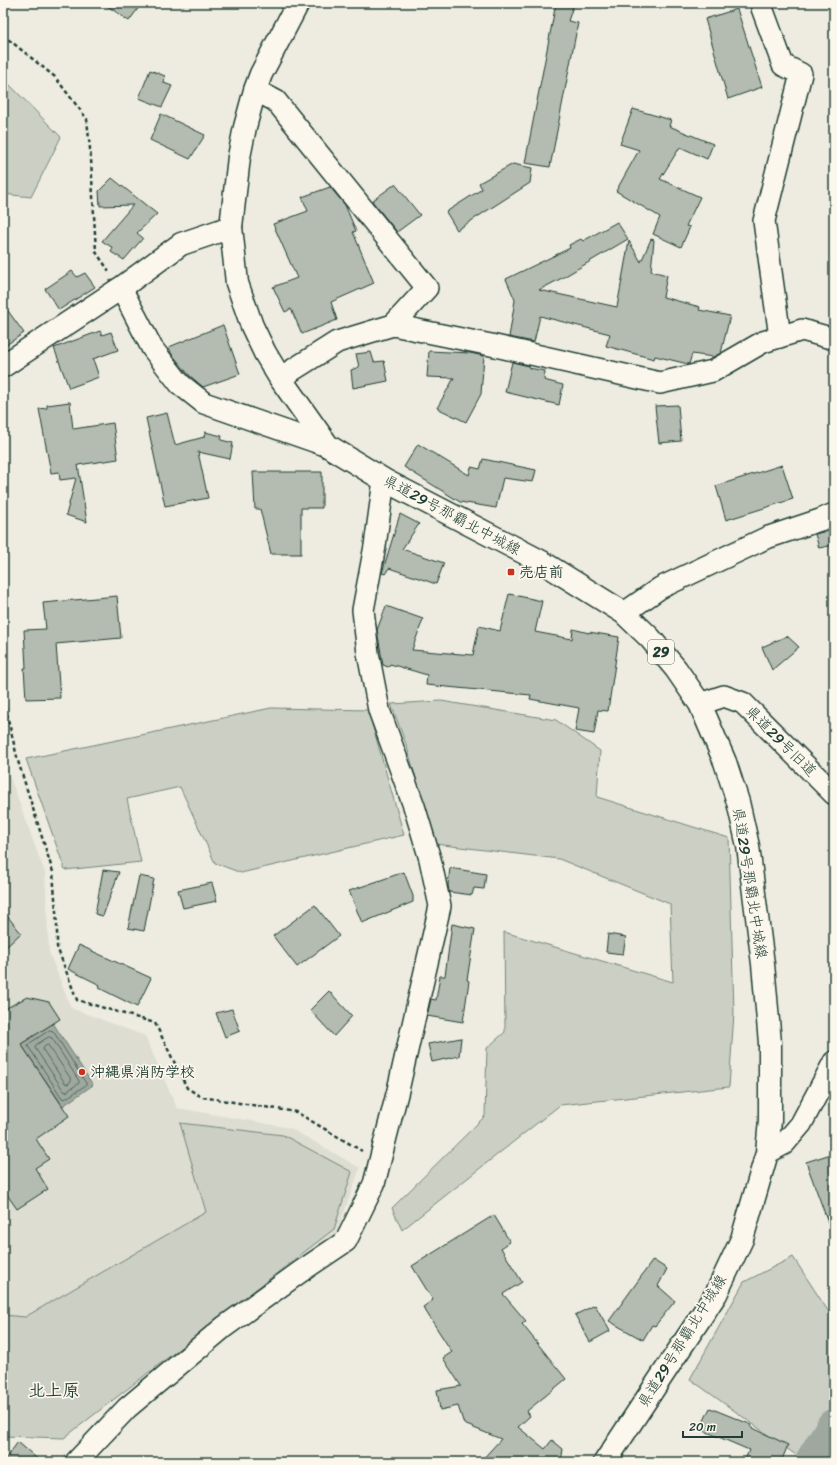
<svg xmlns="http://www.w3.org/2000/svg" width="837" height="1465" font-family="Sriracha,'Klee One',sans-serif">
	<style>
		.built { fill: #ddddd2 }
		.green { fill: #cbcfc4; stroke: #75867c }
		.water { fill: #9fa89f; stroke: #6c7d74 }
		.lines { fill: none; stroke-linecap: round; stroke-linejoin: round }
		.shore { stroke: #52685f; stroke-width: 1 }
		.river { stroke: #9fa89f; stroke-width: 35 }
		.building { fill: #b4bbb0; stroke: #1f3d34 }
		.street-casing { stroke: #1f3d34; stroke-width: 24 }
		.secondary-casing { stroke: #1f3d34; stroke-width: 25 }
		.primary-casing { stroke: #1f3d34; stroke-width: 25 }
		.path { stroke: #1f3d34; stroke-width: 2.5; stroke-dasharray: 4 3; stroke-linecap: butt }
		.street { stroke: #fbf7ec; stroke-width: 21 }
		.secondary { stroke: #fbf7ec; stroke-width: 22 }
		.primary { stroke: #fbf7ec; stroke-width: 22 }
		.poi-dot { fill: #c8321e; stroke: #fbf7ec; stroke-width: 1.5 }
		.labels { text-anchor: middle; dominant-baseline: central; stroke-width: 3.5; stroke-linejoin: round; paint-order: stroke }
		.shield { fill: #fbf7ec; stroke: #61756b; stroke-width: 1 }
		.shield-label { font-size: 14px; font-weight: bold; fill: #1f3d34 }
		.street-label { font-size: 15px; fill: #1f3d34; stroke: #fbf7ec }
		.poi-label { font-size: 15px; font-weight: bold; fill: #1f3d34; stroke: #fbf7ec; text-anchor: start }
		.quarter-label { font-size: 17px; font-weight: bold; fill: #1f3d34; stroke: #fbf7ec }
	</style>
	<rect width="100%" height="100%" fill="#eeece1"/>
	<filter id="ink" filterUnits="userSpaceOnUse"><feTurbulence type="fractalNoise" baseFrequency=".025" numOctaves="2"/><feDisplacementMap in="SourceGraphic" scale="8" xChannelSelector="R" yChannelSelector="G"/><feConvolveMatrix kernelMatrix="1 2 1 2 8 2 1 2 1" color-interpolation-filters="sRGB"/></filter>
	<g filter="url(#ink)">
		<path class="built" d="M3,758L45,873L49,952L71,1008L145,1036L177,1108L290,1128L360,1168L337,1232L66,1427L3,1419Z"/>
		<path class="green" d="M3,78L61,137L31,197L3,194Z
			M441,701L556,720L600,751L597,797L729,838L734,1013L729,1087L560,1105L402,1230L392,1208L485,1116L487,1048L505,1032L504,932L673,982L670,904L559,859L435,844L407,747L391,704Z
			M271,708L368,710L404,835L241,873L215,863L180,787L127,799L141,862L65,870L26,759Z
			M180,1123L283,1135L352,1172L334,1229L64,1438L3,1436V1315L25,1317L206,1212Z
			M793,1257L832,1317H834V1420L803,1460L690,1379L744,1282Z"/>
		<path class="water" d="M53,1023L93,1085L63,1106L21,1044Z"/>
		<g class="lines">
			<path class="shore" d="M50,1030L53,1031L86,1083V1085L65,1099L62,1098L28,1046L29,1044Z
				M49,1037L52,1038L79,1081V1083L66,1092L64,1091L35,1048L36,1045Z
				M48,1045L71,1079V1081L68,1084L65,1083L43,1050L44,1047Z"/>
			<path class="river" d="M812,1462L834,1426"/>
		</g>
		<path class="building" d="M103,3H142L129,21Z
			M556,3H574L568,21L578,23L550,167L525,163Z
			M737,9L762,87L728,99L705,19Z
			M150,70L165,76L164,83L172,86L162,107L139,98Z
			M633,109L671,120L669,126L713,144L707,159L680,147L660,179L700,197L686,226L690,227L681,247L653,234L660,217L616,191L639,150L620,144Z
			M161,114L205,135L190,159L150,140Z
			M513,164L532,168L530,183L457,230L446,212L482,189L479,183Z
			M112,178L157,214L137,233L143,238L124,260L111,252L113,248L102,241L133,205L100,206L99,191Z
			M395,184L420,215L397,232L372,201Z
			M330,187L345,205L356,231L353,232L374,283L331,302L337,320L302,334L291,309L285,312L273,287L297,278L273,224L308,211L302,197Z
			M617,222L628,239L562,278L539,290L617,307L629,241L641,262L651,239L654,240L651,271L667,275L663,297L700,307L699,310L730,316L721,353L713,357L692,354L689,364H688L655,356L654,359L606,346L610,334L540,316L534,342L509,337L515,300L506,279L570,248L569,245L581,239L583,241Z
			M72,271L77,277L85,273L95,287L59,310L45,289Z
			M3,304L24,333L3,347Z
			M223,325L240,374L203,387L189,375L171,353L169,347Z
			M100,331L102,335L111,332L118,350L93,359L99,377L69,388L54,348Z
			M429,351L470,353L484,356L481,394L466,422L437,408L454,378L427,377Z
			M371,352L374,362L384,361L388,381L353,388L351,370L359,367L356,354Z
			M512,362L529,366V368L545,371L544,380L563,385L559,405L505,392Z
			M70,402L73,429L113,423L118,459L78,465L87,522L66,515L76,478L60,480L59,472L51,473L39,409L47,408V405Z
			M678,405L681,441L659,443L655,406Z
			M167,413L175,445L204,437L205,432L222,436L221,440L233,443L230,459L198,452L208,498L165,506L146,418Z
			M418,444L469,475L471,467L480,469L483,459L536,470L533,482L503,478L496,508L460,502L404,467Z
			M782,465L793,499L726,520L716,486Z
			M253,472H322V508H301V554H271L260,509H255Z
			M400,514L419,524L402,549L444,563L436,584L389,568L385,574L382,573Z
			M834,529V545L819,548L815,534Z
			M509,594L542,601L535,632L572,639L573,629L589,633V632L619,637L608,711L598,710L594,734L575,731L579,708L530,699L531,695L426,685L427,675L390,664L388,667L383,665L377,630L386,606L423,619L412,650L473,655L479,626L500,631Z
			M117,596L121,638L56,644L60,698L26,699L24,668H26L24,630L46,629L43,603Z
			M787,636L799,647L772,670L762,647Z
			M450,868L486,874L484,889L474,888L472,895L449,892L448,885Z
			M103,870L119,872L103,916L95,914Z
			M404,872L413,896V902L362,923L349,891Z
			M139,876L154,879L144,931L128,928Z
			M212,883L217,901L183,908L178,890Z
			M315,905L339,936L297,967L273,936Z
			M3,911L21,933L3,950Z
			M452,924L475,929L467,980L469,981L463,1022L427,1016L431,999L436,1000L440,976H445Z
			M608,934L626,937L623,954L606,952Z
			M79,945L151,978L137,1007L99,988L100,985L68,969Z
			M329,991L352,1016L334,1036L310,1010Z
			M27,997L49,1002L60,1019L21,1044L69,1116L36,1139L49,1159L35,1168L48,1189L17,1209L3,1189V1010Z
			M232,1009L240,1031L225,1037L216,1013Z
			M461,1038L459,1056L432,1062L428,1044Z
			M834,1153V1233H832L806,1162Z
			M494,1215L510,1242L501,1248L522,1282L503,1294L526,1321L522,1324L566,1379L527,1411L530,1416L518,1427L545,1449L552,1440L563,1449L561,1462H480L501,1439L464,1424L458,1406L440,1410L437,1390L461,1386L443,1358L452,1352L423,1307L433,1300L412,1266Z
			M653,1260L667,1269L658,1286L675,1301L655,1326L652,1325L643,1340L609,1321Z
			M595,1305L610,1331L590,1342L575,1315Z
			M710,1408L752,1425L751,1427L788,1445L781,1462H744L749,1450L700,1429Z
			M18,1442L41,1462H3Z"/>
		<g class="lines">
			<defs>
				<path id="street" d="M762,8L783,65L801,74L764,221L780,337
					M255,90L276,101L427,288L393,325L337,342L280,378
					M121,288L152,348L180,384L204,403L328,446
					M393,325L491,345L660,383L713,371L763,342L802,330L834,339
					M624,613L660,588L766,538L820,520L834,514
					M700,704L724,696L743,703L834,794
					M767,1153L784,1144L801,1124L834,1062
					M76,1462L127,1408L224,1327L300,1272L346,1241L374,1184L398,1090L440,906L430,859L414,806L379,710L368,653L363,610L375,546L384,480"/>
				<path id="secondary" d="M3,366L121,288L181,244L231,227"/>
				<path id="primary" d="M298,3L261,74L255,90L245,127L239,157L231,227L237,283L252,326L265,353L280,378L328,446L384,480L542,562L624,613L650,638L676,669L700,704L725,762L738,802L748,846L763,964L770,1043V1120L767,1153L742,1239L716,1294L605,1462"/>
			</defs>
			<use href="#street" class="street-casing"/>
			<use href="#secondary" class="secondary-casing"/>
			<use href="#primary" class="primary-casing"/>
			<path class="path" d="M3,35L55,77L87,119L91,159L96,252L109,271
				M3,686L4,702L18,761L53,872L57,924V947L77,1000L155,1023L187,1088L202,1097L296,1112L362,1151"/>
			<use href="#street" class="street"/>
			<use href="#secondary" class="secondary"/>
			<use href="#primary" class="primary"/>
		</g>
	</g>
	<g class="poi-dot">
		<rect x="507" y="568" width="8" height="8" rx="2"/>
		<circle cx="82" cy="1072" r="4"/>
	</g>
	<g class="labels">
		<rect class="shield" x="648" y="640" width="26" height="24" rx="3"/>
		<g class="shield-label">
			<text x="661" y="652">29</text>
		</g>
		<g class="street-label">
			<text transform="translate(452 515) rotate(28)">県道29号那覇北中城線</text>
			<text transform="translate(781 741) rotate(45)">県道29号旧道</text>
			<text transform="translate(750 883) rotate(81)">県道29号那覇北中城線</text>
			<text transform="translate(682 1341) rotate(-58)">県道29号那覇北中城線</text>
		</g>
		<g class="poi-label">
			<text x="519" y="572">売店前</text>
			<text x="90" y="1072">沖縄県消防学校</text>
		</g>
		<g class="quarter-label">
			<text x="54" y="1390">北上原</text>
		</g>
	</g>
	<rect width="837" height="1465" fill="none" stroke="#fbf7ec" stroke-width="16"/>
	<rect x="8" y="8" width="821" height="1449" fill="none" stroke="#1f3d34" stroke-width="1.5" filter="url(#ink)"/>
	<path d="M683 1431v6h59v-6" fill="none" stroke="#1f3d34" stroke-width="2"/>
	<text x="689" y="1431" font-size="12" fill="#1f3d34" stroke="#fbf7ec" stroke-width="3" paint-order="stroke">20 m</text>
</svg>
